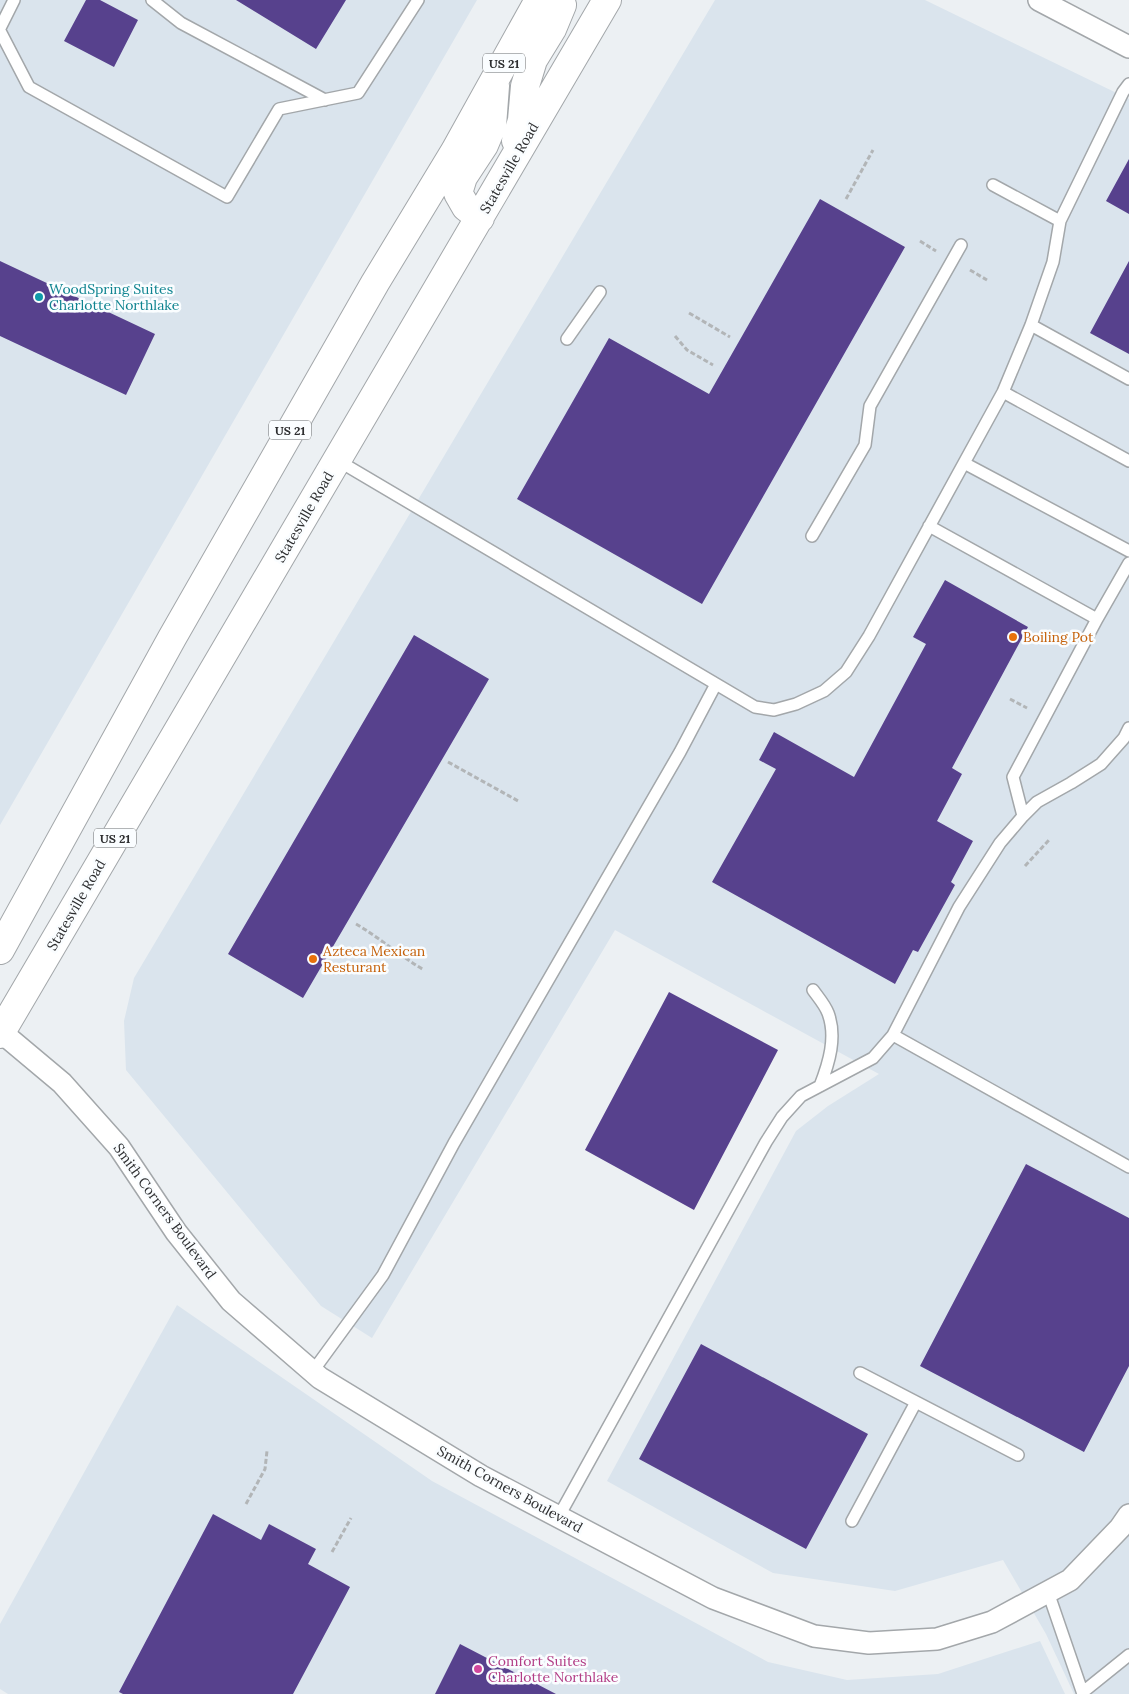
<svg xmlns="http://www.w3.org/2000/svg" width="1129" height="1694" font-family="Lora,serif">
	<style>
		.built { fill: #dae4ed }
		.building { fill: #57418d }
		.lines { fill: none; stroke-linecap: round; stroke-linejoin: round }
		.service-casing { stroke: #a3a7aa; stroke-width: 14 }
		.minor-casing { stroke: #a3a7aa; stroke-width: 24 }
		.primary-casing { stroke: #a3a7aa; stroke-width: 30 }
		.path { stroke: #b2b5b7; stroke-width: 3; stroke-dasharray: 5 2.5; stroke-linecap: butt }
		.service { stroke: #fff; stroke-width: 11 }
		.minor { stroke: #fff; stroke-width: 21 }
		.primary { stroke: #fff; stroke-width: 28 }
		.culture-dot { fill: #0f9aa8; stroke: #fafdff; stroke-width: 2 }
		.food-dot { fill: #e8710a; stroke: #fafdff; stroke-width: 2 }
		.hotel-dot { fill: #d1479c; stroke: #fafdff; stroke-width: 2 }
		.labels { text-anchor: middle; dominant-baseline: central; stroke-width: 5; stroke-linejoin: round; paint-order: stroke }
		.shield { fill: #fafdff; stroke: #6a6c6e; stroke-width: 1 }
		.shield-label { font-size: 12px; font-weight: bold; fill: #2d2e30 }
		.street-label { font-size: 14px; fill: #2d2e30; stroke: #fafdff }
		.culture-label { font-size: 14px; fill: #0d838f; stroke: #fafdff; text-anchor: start }
		.food-label { font-size: 14px; fill: #c56008; stroke: #fafdff; text-anchor: start }
		.hotel-label { font-size: 14px; fill: #b23c85; stroke: #fafdff; text-anchor: start }
	</style>
	<rect width="100%" height="100%" fill="#ecf0f3"/>
	<path class="built" d="M0,0H477L0,825Z
		M715,0H925L1129,99V1694H1074L1046,1634L1003,1560L895,1591L773,1573L607,1481L796,1131L828,1106L879,1074L615,930L372,1338L321,1306L126,1070L124,1021L134,978Z
		M177,1305L432,1481L768,1662L847,1680L938,1674L1040,1641L1065,1694H8L0,1689V1624Z"/>
	<path class="building" d="M86,0H100L138,20L114,67L64,41Z
		M236,0H346L316,49Z
		M1129,159V214L1106,201Z
		M820,199L905,247L702,604L517,499L609,338L709,394Z
		M0,261L155,334L126,395L0,336Z
		M1129,261V354L1090,333Z
		M945,580L1028,627L952,768L962,774L937,821L973,841L951,882L955,885L918,952L913,950L895,984L712,882L776,769L759,760L774,732L854,777L926,644L913,637Z
		M414,635L489,679L303,998L228,954Z
		M669,992L778,1050L694,1210L585,1150Z
		M1026,1164L1129,1218V1366L1084,1452L920,1366Z
		M701,1344L868,1434L806,1549L639,1459Z
		M213,1514L261,1540L269,1524L316,1549L308,1564L350,1587L293,1694H123L119,1692Z
		M460,1644L556,1694H435Z"/>
	<g class="lines">
		<defs>
			<path id="service" d="M152,0L181,23L325,100
				M0,28L14,0
				M0,31L29,87L227,197L279,109L358,93L418,0
				M993,185L1060,221
				M1031,325L1129,379
				M567,339L600,292
				M1003,392L1129,461
				M337,460L755,707L774,710L796,704L824,691L846,672L869,636L1003,392L1031,325L1053,262L1060,221L1123,92L1129,84
				M964,463L1129,551
				M929,526L1097,619L1129,563
				M812,536L865,445L870,406L961,245
				M1023,816L1013,777L1097,619
				M813,990C818,997 825,1005 828,1013C837,1037 829,1063 820,1086
				M893,1035L1129,1167
				M313,1371L383,1275L454,1143L680,752L716,684
				M860,1373L1018,1455
				M559,1516L766,1142L782,1117L801,1096L873,1058L893,1035L959,907L1000,843L1023,816L1037,802L1071,783L1101,764L1124,738L1129,728
				M852,1521L916,1402
				M1048,1592L1083,1694
				M1083,1692L1129,1655"/>
			<path id="minor" d="M1039,0L1129,47
				M0,1031L62,1083L119,1147L176,1232L231,1301L320,1378L481,1476L713,1598L814,1636L869,1643L937,1639L992,1622L1070,1580L1120,1528L1129,1515"/>
			<path id="primary" d="M516,141L522,120L525,86L533,60L552,29L562,5L560,0
				M480,218L466,207L458,193L463,177L484,145L492,126L495,86
				M0,950L172,638L375,283L455,151L539,0
				M0,1034L607,0"/>
		</defs>
		<use href="#service" class="service-casing"/>
		<use href="#minor" class="minor-casing"/>
		<use href="#primary" class="primary-casing"/>
		<path class="path" d="M846,199L873,150
			M920,241L936,251
			M970,270L987,280
			M689,313L730,337
			M675,336L687,350L713,365
			M1010,699L1027,708
			M448,762L520,802
			M1025,866L1049,840
			M356,924C380,938 400,956 424,970
			M246,1504L265,1469L267,1451
			M332,1552L351,1518"/>
		<use href="#service" class="service"/>
		<use href="#minor" class="minor"/>
		<use href="#primary" class="primary"/>
	</g>
	<circle class="culture-dot" cx="39" cy="297" r="5"/>
	<g class="food-dot">
		<circle cx="1013" cy="637" r="5"/>
		<circle cx="313" cy="959" r="5"/>
	</g>
	<circle class="hotel-dot" cx="478" cy="1669" r="5"/>
	<g class="labels">
		<g class="shield">
			<rect x="483" y="53.5" width="42" height="19" rx="4"/>
			<rect x="269" y="420.5" width="42" height="19" rx="4"/>
			<rect x="94" y="828.5" width="42" height="19" rx="4"/>
		</g>
		<g class="shield-label">
			<text x="504" y="63">US 21</text>
			<text x="290" y="430">US 21</text>
			<text x="115" y="838">US 21</text>
		</g>
		<g class="street-label">
			<text transform="translate(509 168) rotate(-60)">Statesville Road</text>
			<text transform="translate(304 517) rotate(-60)">Statesville Road</text>
			<text transform="translate(76 905) rotate(-60)">Statesville Road</text>
			<text transform="translate(165 1211) rotate(54)">Smith Corners Boulevard</text>
			<text transform="translate(510 1489) rotate(29)">Smith Corners Boulevard</text>
		</g>
		<g class="culture-label">
			<text x="49" y="289">WoodSpring Suites<tspan x="49" dy="16">Charlotte Northlake</tspan></text>
		</g>
		<g class="food-label">
			<text x="1023" y="637">Boiling Pot</text>
			<text x="323" y="951">Azteca Mexican<tspan x="323" dy="16">Resturant</tspan></text>
		</g>
		<g class="hotel-label">
			<text x="488" y="1661">Comfort Suites<tspan x="488" dy="16">Charlotte Northlake</tspan></text>
		</g>
	</g>
</svg>
